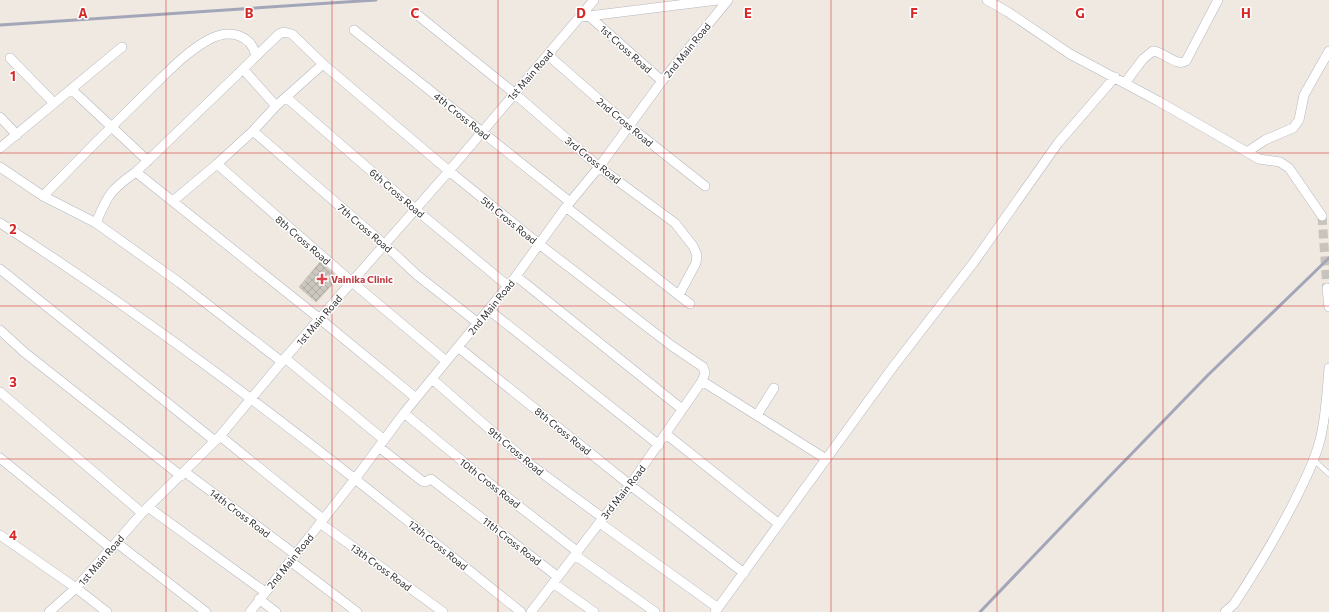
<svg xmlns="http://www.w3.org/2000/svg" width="1329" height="612" font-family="Commissioner,sans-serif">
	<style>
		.building { fill: url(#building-cross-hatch); stroke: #cbc5ba }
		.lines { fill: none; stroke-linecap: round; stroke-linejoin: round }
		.street-tunnel { stroke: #c8c4bd; stroke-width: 9; stroke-dasharray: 9 4.5; stroke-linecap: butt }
		.lane-casing { stroke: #b4b7c1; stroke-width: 5.5 }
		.street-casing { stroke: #b4b7c1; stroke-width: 10 }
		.lane { stroke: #fff; stroke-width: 4.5 }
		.street { stroke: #fff; stroke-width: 9 }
		.rail { stroke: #a3a6b8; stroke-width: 3 }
		.grid { fill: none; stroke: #d62828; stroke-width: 1; stroke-opacity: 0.55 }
		.health-dot { fill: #e0444e; stroke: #fff; stroke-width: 1.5 }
		.labels { text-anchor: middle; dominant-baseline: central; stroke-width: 3; stroke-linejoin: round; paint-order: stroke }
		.street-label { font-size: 10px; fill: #2e2e2e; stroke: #fff }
		.health-label { font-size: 10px; font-weight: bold; fill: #be3a42; stroke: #fff; text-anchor: start }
		.grid-label { font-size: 13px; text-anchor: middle; font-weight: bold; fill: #d62828; stroke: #fff; stroke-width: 3; stroke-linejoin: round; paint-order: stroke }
	</style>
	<defs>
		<pattern id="building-cross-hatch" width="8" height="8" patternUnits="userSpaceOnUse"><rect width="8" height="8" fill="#cbc7bf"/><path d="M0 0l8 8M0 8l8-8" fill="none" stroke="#afaba4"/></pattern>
	</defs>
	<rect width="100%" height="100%" fill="#efe9e1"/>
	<path class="building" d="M320,262L338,278L316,302L299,287Z"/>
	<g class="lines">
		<path class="street-tunnel" d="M1322,216L1327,288"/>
		<defs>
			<path id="lane" d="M1314,460L1329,474"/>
			<path id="street" d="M987,0L1008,12L1070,54L1158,101L1259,159L1280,162L1289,168L1322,216
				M419,16L514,93L599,167L675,223L693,246L697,255L696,263L679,295
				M589,16L662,81
				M581,17L718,0
				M354,30L570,202
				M548,55L629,126L705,186
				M10,58L54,103
				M1125,83L1143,59L1153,51C1165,52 1176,67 1186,61L1218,0
				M71,89L148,161
				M287,98L415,209L508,286
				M276,106L243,69L279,34L284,32L292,34L323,64L449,171L539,244L672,346L703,367L705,373L702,381L630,485L603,518L531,612
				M0,117L17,135
				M253,131L385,245L417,275L478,323
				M0,148L122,47
				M1247,152L1265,140L1293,128L1299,120L1304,95L1329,51
				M217,164L352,282L446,361
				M0,167L43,196L96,223L180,283L282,362
				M136,172L320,319L416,398
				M43,196C78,160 114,124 150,89C169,71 187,51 210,39C229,29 251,34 256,56
				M173,201L217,164L253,131L276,106L323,64
				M566,207L690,304
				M0,223C123,302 241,389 355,479C411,523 466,568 521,612
				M96,223C107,196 111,189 136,172L243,69
				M0,269L215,441
				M516,276L682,409
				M1327,288L1329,307
				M489,310L659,445
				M0,330L24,352L181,476
				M458,347L630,485L744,573
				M285,358L383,439
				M432,379L531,465L603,518
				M702,381L826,459
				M0,392L142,513
				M404,413L489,483L578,552
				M757,415L774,388
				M666,434L779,524
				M220,436L323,519
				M379,447L422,481L425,482L431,479L558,577
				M0,458L112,549
				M185,472L296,555
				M148,507L265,592
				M320,523L443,612
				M600,523L718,608
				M0,535L76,588L107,612
				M117,543L206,612
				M575,555L655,612
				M290,561L357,612
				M553,583L594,612
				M259,599L276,612
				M49,612L76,588L142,513L220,436L285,358L449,171L594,0
				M250,612L355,479L404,413L516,276L566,207L599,167L662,81L728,0
				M715,612L893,367L974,262L1058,143L1115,77
				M1225,612L1234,604C1255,572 1275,539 1293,504C1303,484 1314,463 1320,440C1326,417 1327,392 1329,368"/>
		</defs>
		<use href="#lane" class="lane-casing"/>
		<use href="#street" class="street-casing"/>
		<use href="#lane" class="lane"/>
		<use href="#street" class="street"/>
		<path class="rail" d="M0,25L376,0
			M980,612L1110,476L1208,375L1329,258"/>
	</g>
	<path class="grid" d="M166,0V612M332,0V612M498,0V612M664,0V612M831,0V612M997,0V612M1163,0V612M0,153H1329M0,306H1329M0,459H1329"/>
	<path class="health-dot" d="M320 273h4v4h4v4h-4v4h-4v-4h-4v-4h4z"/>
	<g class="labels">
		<g class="street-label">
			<text transform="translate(626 49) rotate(42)">1st Cross Road</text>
			<text transform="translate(687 50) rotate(-51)">2nd Main Road</text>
			<text transform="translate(530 75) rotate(-49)">1st Main Road</text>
			<text transform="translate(462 116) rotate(39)">4th Cross Road</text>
			<text transform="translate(625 122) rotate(40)">2nd Cross Road</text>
			<text transform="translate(593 160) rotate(39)">3rd Cross Road</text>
			<text transform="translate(397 193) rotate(41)">6th Cross Road</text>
			<text transform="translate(509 220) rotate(39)">5th Cross Road</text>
			<text transform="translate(365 228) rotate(41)">7th Cross Road</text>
			<text transform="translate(303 240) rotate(41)">8th Cross Road</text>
			<text transform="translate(491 307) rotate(-51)">2nd Main Road</text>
			<text transform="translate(319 320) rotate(-49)">1st Main Road</text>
			<text transform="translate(563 431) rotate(39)">8th Cross Road</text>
			<text transform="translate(516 451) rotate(40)">9th Cross Road</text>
			<text transform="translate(490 483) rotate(38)">10th Cross Road</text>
			<text transform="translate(623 492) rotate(-52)">3rd Main Road</text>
			<text transform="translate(240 513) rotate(37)">14th Cross Road</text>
			<text transform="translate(512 541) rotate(38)">11th Cross Road</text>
			<text transform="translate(438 545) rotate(39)">12th Cross Road</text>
			<text transform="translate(101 560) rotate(-49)">1st Main Road</text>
			<text transform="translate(290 561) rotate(-51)">2nd Main Road</text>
			<text transform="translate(381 567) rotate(36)">13th Cross Road</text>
		</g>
		<g class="health-label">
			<text x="331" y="279">Vainika Clinic</text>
		</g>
	</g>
	<g class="grid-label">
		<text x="83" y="18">A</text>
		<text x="249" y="18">B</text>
		<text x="415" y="18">C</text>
		<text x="581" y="18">D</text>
		<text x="748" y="18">E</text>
		<text x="914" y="18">F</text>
		<text x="1080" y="18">G</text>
		<text x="1246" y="18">H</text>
		<text x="13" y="81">1</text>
		<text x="13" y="234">2</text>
		<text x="13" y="387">3</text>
		<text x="13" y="540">4</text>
	</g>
</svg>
